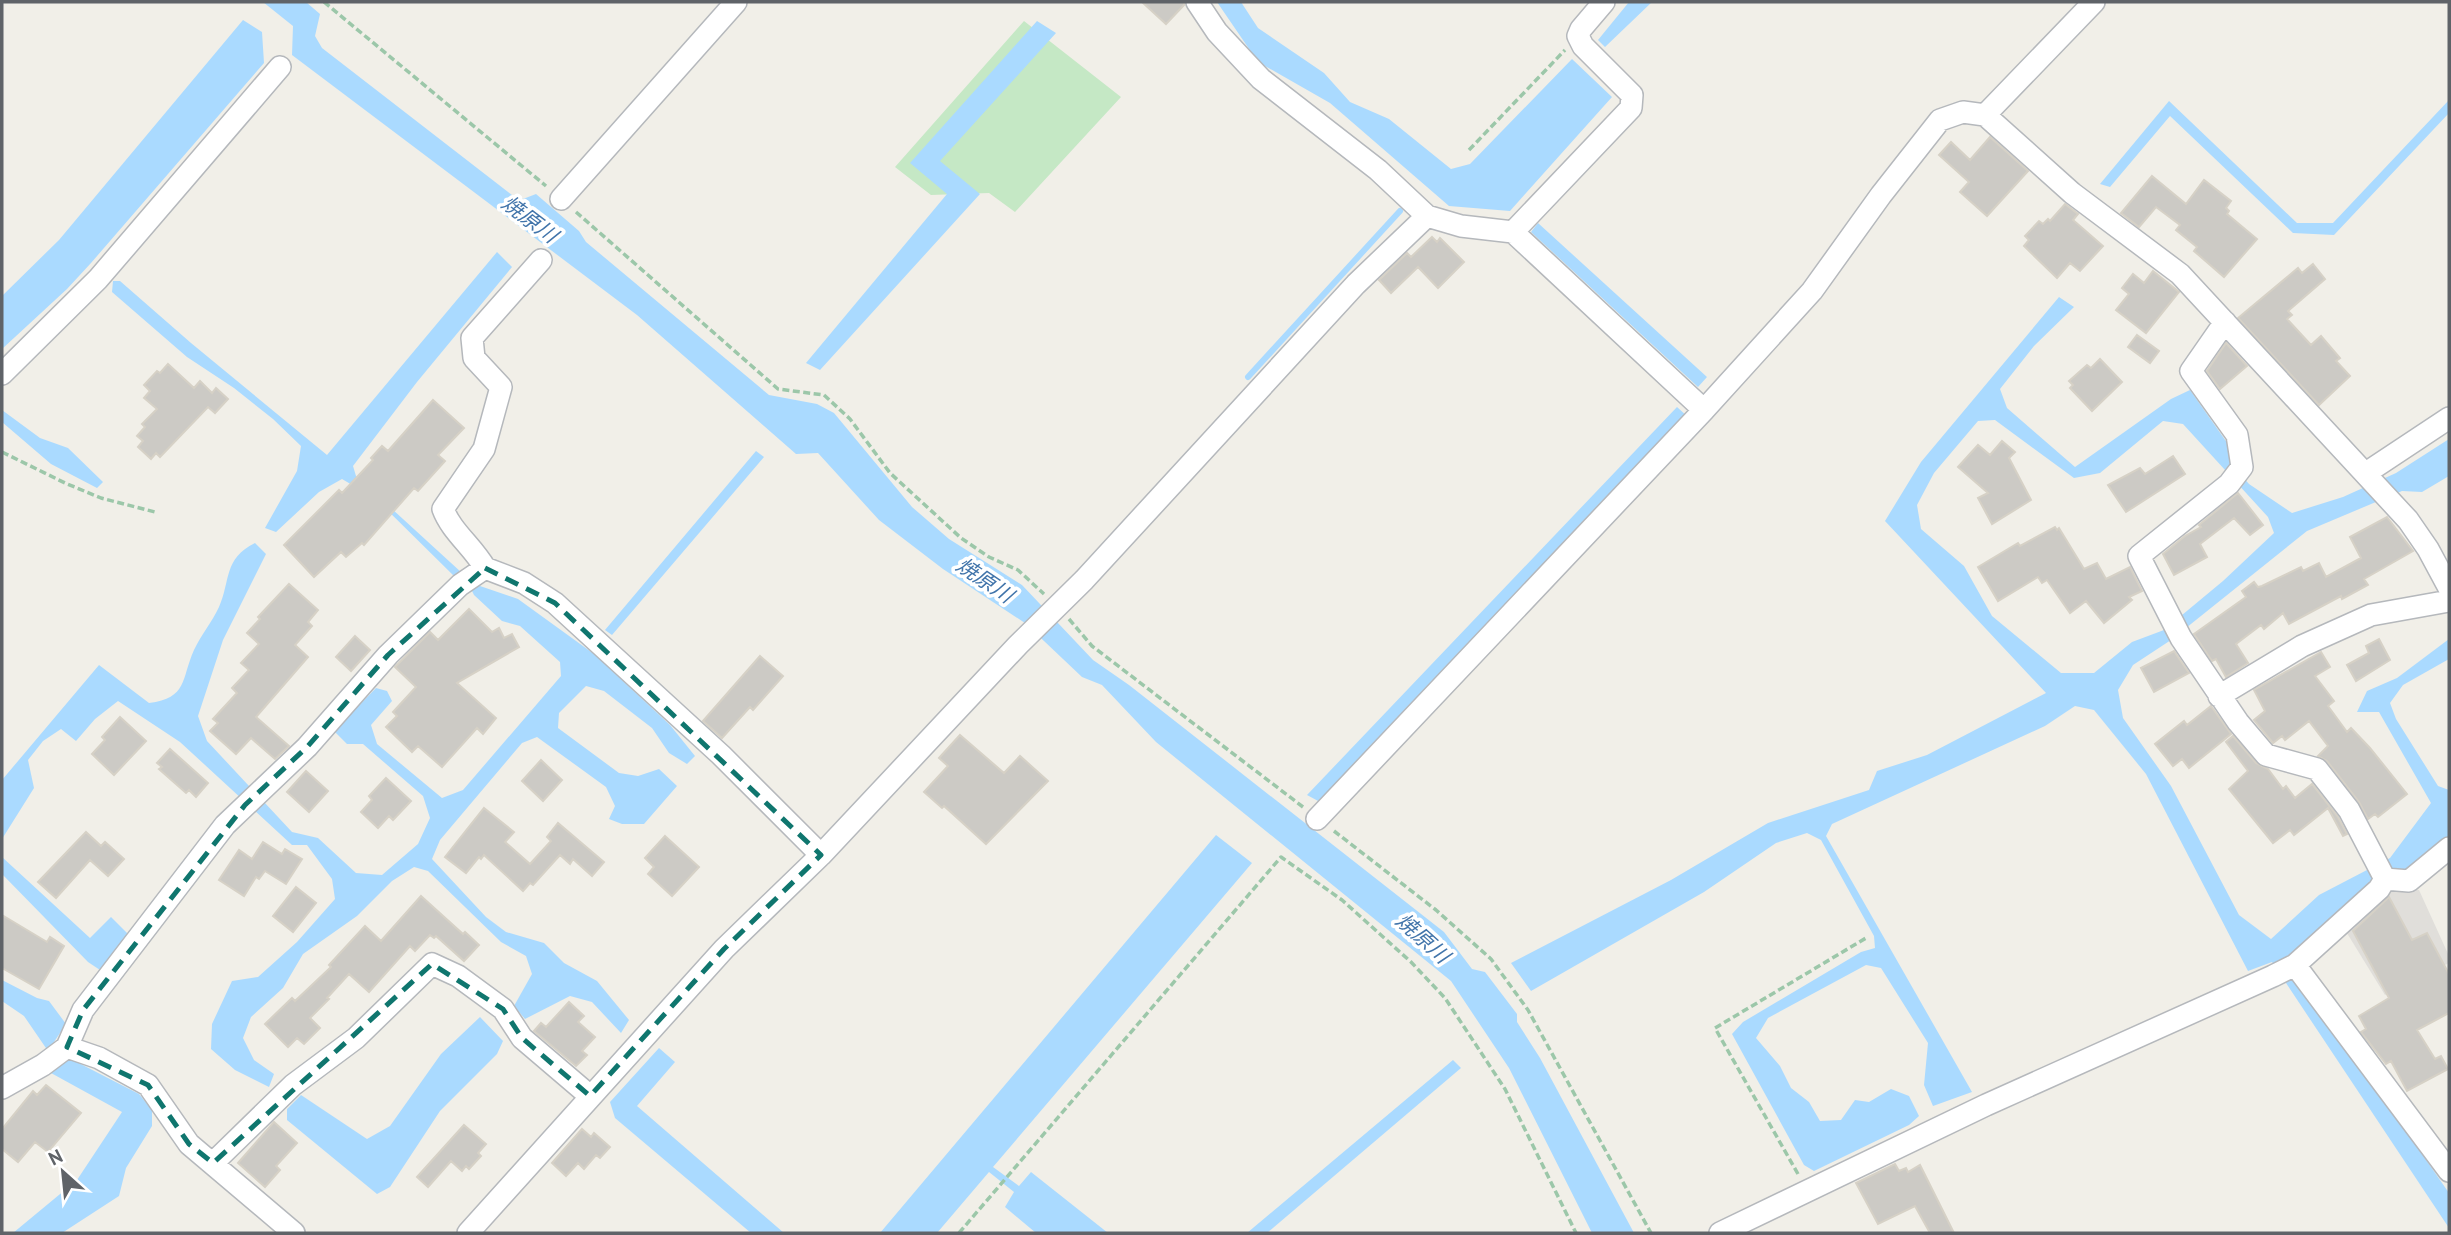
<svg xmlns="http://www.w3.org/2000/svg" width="2451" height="1235" font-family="'PT Sans','Noto Sans JP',sans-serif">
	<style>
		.industrial { fill: #e0deda }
		.green { fill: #c5e8c5 }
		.water { fill: #aadaff; fill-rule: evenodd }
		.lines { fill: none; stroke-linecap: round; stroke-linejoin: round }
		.stream { stroke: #aadaff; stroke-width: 6 }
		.building { fill: #cccac5; stroke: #d6d1c6; stroke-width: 2 }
		.minor-casing { stroke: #b5b8bc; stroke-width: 24 }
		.path { stroke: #9cc7a9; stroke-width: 3.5; stroke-dasharray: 7 3.5; stroke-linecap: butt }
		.minor { stroke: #fff; stroke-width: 21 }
		.marked { fill: none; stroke: #0f766e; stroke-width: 5; stroke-dasharray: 14 9; stroke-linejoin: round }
		.labels { text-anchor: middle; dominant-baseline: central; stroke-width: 7; stroke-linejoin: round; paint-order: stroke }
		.water-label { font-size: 21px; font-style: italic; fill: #4174aa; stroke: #fff }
	</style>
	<rect width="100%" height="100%" fill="#f1efe8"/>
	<path class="industrial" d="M2387,888L2419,890L2449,956V963L2385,995L2342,925Z"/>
	<path class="green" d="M1024,21L1121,97L1015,212L989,193L931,195L895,167Z"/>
	<path class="water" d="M263,2H306L320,14L315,36L322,48L512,195L523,199L536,194L579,231L586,242L769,395L817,404L834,413L912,507L949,539L1022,585L1093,660L1129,685L1444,932L1472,969L1485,972L1517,1014V1022L1540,1058L1634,1233H1592L1509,1068L1451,981L1156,742L1102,685L1082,677L1025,623L943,569L879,520L818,453L796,454L637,315L292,55L293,26Z
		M1217,2H1241L1258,28L1324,73L1350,102L1389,119L1451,169L1470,164L1572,59L1612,97L1510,211L1449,206L1330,103L1258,62Z
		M1629,2H1652L1605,47L1598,40Z
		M243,20L262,32L264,63L91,263L67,289L2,349V296L59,240Z
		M1037,21L1056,33L940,161L980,194L820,370L806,363L947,194L910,163Z
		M2449,100V113L2334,235L2293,233L2170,116L2110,187L2100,184L2169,101L2297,223H2333Z
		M1538,223L1707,377L1698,387L1531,232Z
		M497,252L512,267L417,382L353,466L356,476L462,573L480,586L518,599L594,654L670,725L695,756L687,764L669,753L652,728L604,691L586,686L559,713L558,728L619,773L638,776L659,769L677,786L644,824H622L609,819L615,806L606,787L537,737L522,743L440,840L432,859L486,917L506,932L544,943L564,963L597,981L629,1020L621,1033L592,1002L570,996L525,1019L514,1006L532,974L526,956L501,942L428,871L414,867L392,881L357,916L303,954L283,988L251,1017L243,1038L254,1060L274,1074L269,1087L235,1070L211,1049L212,1024L232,981L258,977L297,942L335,899L332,879L307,845H292L180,742L118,701L95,719L76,741L61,729L43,741L28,760L34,788L2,839V780L99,665L149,703C188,698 181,679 194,650C201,635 212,622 219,607C231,580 223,559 255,543L266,554L223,640L198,716L207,741L292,832L318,838L356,873L382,875L418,844L430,818L423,796L363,744H347L334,731L376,688L387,691L392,701L371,725L377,744L442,798L463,790L561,676L560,662L520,626L502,621L474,595L470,587L455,577L376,499L342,479L319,492L276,532L265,528L297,471L301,446L273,419L234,388L187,357L112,292L113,281H120L191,343L327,455Z
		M2059,297L2074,307L2034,346L2000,389L2007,408L2075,467L2171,399L2190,390L2228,444L2233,466L2249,484L2292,513L2343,497L2396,473L2449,439V476L2422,492L2402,491L2307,531L2171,640L2133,665L2118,690L2123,718L2171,786L2239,915L2271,939L2319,895L2390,858L2431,803L2379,712H2357L2367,691L2397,678L2449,639V659L2403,685L2390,703L2396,719L2438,786L2449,790V837L2404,874L2286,958L2449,1193V1228L2272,962L2248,971L2146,774L2094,710L2075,706L2045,726L1832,824L1826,836L1972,1092L1933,1106L1924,1085L1928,1043L1881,968L1866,965L1768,1018L1756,1038L1780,1066L1791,1088L1809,1102L1820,1121L1841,1120L1855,1100L1869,1102L1891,1089L1909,1096L1919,1116L1909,1125L1814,1171L1804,1165L1732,1034L1743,1022L1861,952L1875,948L1874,936L1821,840L1807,833L1776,843L1704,892L1531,991L1511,963L1671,880L1768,823L1869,790L1877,771L1927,755L2046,693L1885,521L1921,462ZM1995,420L2074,478L2100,473L2163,421L2183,424L2268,517L2274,533L2223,581L2164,630L2132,642L2094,673H2061L1992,616L1964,566L1921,529L1917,505L1934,473L1978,421Z
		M1677,407L1688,417L1320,802L1307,795Z
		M2,410L40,438L68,448L103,482L97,488L51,464L2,422Z
		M756,451L764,457L612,635L605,630Z
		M1216,835L1252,863L993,1167L1019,1186L1031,1172L1108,1233H1036L1005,1207L1014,1192L989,1172L937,1233H880Z
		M2,857L90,938L111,917L130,936L100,970L88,962L2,874Z
		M2,980L37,998L49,1001L66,1024L48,1051L24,1016L2,1001Z
		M480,1017L503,1041L497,1054L440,1111L390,1187L377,1194L287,1120V1109L301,1095L367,1139L390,1126L441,1054Z
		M659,1048L675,1062L637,1106L784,1233H751L615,1118L610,1102Z
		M69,1058L139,1094L152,1110V1126L126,1168L119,1196L62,1233H13L77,1180L122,1112L51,1073L57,1062Z
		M1453,1060L1461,1068L1267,1233H1247Z"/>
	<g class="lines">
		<path class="stream" d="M1248,377L1400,211"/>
	</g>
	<path class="building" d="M1142,2H1184V5L1166,24Z
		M1990,137L2028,171L1987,216L1960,192L1969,182L1939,155L1951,142L1970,160Z
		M2152,176L2186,204L2204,180L2231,201L2226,208L2229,211L2227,214L2257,239L2224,277L2194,251L2197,247L2176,230L2180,225L2156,207L2139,227L2121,213Z
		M2065,204L2078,214L2073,220L2103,246L2080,271L2070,263L2057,278L2024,246L2029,240L2025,236L2039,221L2043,224L2048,219L2050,221Z
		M1432,237L1437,242L1440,238L1464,262L1438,288L1418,267L1391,293L1379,280L1407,253L1411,257Z
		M2313,264L2325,279L2288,311L2292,315L2287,319L2311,345L2321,336L2340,358L2336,361L2350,376L2319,405L2238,318L2298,268L2302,273Z
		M2153,271L2179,292L2146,333L2116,310L2129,294L2122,288L2133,274L2144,283Z
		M2137,335L2159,351L2150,363L2128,347Z
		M2226,343L2247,366L2220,389L2207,371Z
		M2100,359L2122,382L2092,411L2070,388L2073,385L2069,381L2087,365L2091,368Z
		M168,364L194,388L200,381L212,393L216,388L228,399L215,413L208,407L160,457L156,453L151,459L138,447L143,441L137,436L145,427L142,424L157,409L144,398L150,391L144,385L157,371L160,373Z
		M433,400L464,428L438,455L445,461L418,491L414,488L364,545L362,543L346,557L341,552L314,577L284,545L339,490L342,493L373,460L371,458L382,446L388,451Z
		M2002,441L2015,452L2009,458L2031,500L1992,524L1978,498L1988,493L1958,467L1978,445L1990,455Z
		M2173,456L2185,474L2126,512L2108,485L2140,468L2145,474Z
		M2238,493L2263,525L2250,535L2234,518L2200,544L2207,557L2174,575L2163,554L2185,536L2201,527L2199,525Z
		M2387,517L2413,551L2364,579L2368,585L2342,599L2341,596L2289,624L2283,613L2264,629L2261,625L2236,644L2248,663L2226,677L2216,659L2212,661L2194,634L2246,597L2242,591L2254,582L2258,587L2262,586L2301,567L2303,571L2319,563L2326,577L2361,558L2350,537Z
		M2055,527L2057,530L2059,528L2084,569L2097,563L2106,579L2130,567L2142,591L2129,597L2132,600L2104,623L2086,601L2070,613L2047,580L2042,583L2038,577L1998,601L1978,567L2018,543L2020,546Z
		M289,584L318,610L308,622L312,626L295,645L308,657L256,717L289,746L275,759L251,738L236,754L210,731L218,723L213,719L237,693L232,688L249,670L241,663L259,644L247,633L260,619L258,617Z
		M469,609L492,632L499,628L504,638L512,634L519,647L457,683L496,718L483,734L477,728L442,767L418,746L412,752L386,727L397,716L393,712L416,687L395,667L430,632L438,640Z
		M355,636L370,650L351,671L336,657Z
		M2379,639L2390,660L2356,681L2347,665L2369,653L2366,646Z
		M2174,651L2189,673L2154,692L2141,668Z
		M2321,652L2330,667L2315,676L2334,701L2328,706L2347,732L2351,728L2370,748L2407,794L2378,817L2375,814L2368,819L2359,802L2327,761L2318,756L2328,746L2309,721L2285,740L2282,736L2273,743L2254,720L2265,711L2254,690Z
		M760,656L783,676L753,710L750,707L722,738L703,721Z
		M2211,706L2231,734L2189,768L2182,759L2173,766L2155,744L2184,721L2187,725Z
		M120,717L146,741L114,775L92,754L105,740L102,737Z
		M960,735L1004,773L1020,756L1048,781L986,844L944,806L942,808L924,792L948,766L939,758Z
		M2233,736L2256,763L2268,769L2283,789L2286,786L2295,798L2312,784L2338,817L2347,834L2343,836L2328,808L2294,835L2290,830L2273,843L2229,789L2248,771L2226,742Z
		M170,749L208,783L196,797L189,790L186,793L159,769L162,767L157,763Z
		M541,760L562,780L543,801L522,781Z
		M306,771L328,791L309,812L287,792Z
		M386,778L411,801L393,820L389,816L378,828L361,812L372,800L369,796Z
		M484,808L514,832L505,842L530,864L551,841L547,837L558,823L604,862L592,876L573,859L570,864L560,855L533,885L530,883L523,891L484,855L481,859L479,857L466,873L445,857Z
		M86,832L101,846L105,842L124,859L108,876L90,860L56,898L38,882Z
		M665,836L699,867L672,896L648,874L654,867L645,858Z
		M263,842L282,854L285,849L302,859L286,884L265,871L259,879L256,877L244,896L219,880L239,850L252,859Z
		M296,887L316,903L293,932L273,916Z
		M421,896L463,934L465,932L479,945L464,961L436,936L434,938L430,935L415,951L410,946L369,992L349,974L327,998L329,999L310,1018L320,1028L304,1044L297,1038L288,1047L265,1024L292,998L295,1001L331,967L329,965L365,926L381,941Z
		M2389,897L2412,940L2427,933L2449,974V1013L2417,1030L2435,1059L2441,1056L2448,1069L2407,1091L2391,1061L2386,1064L2361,1032L2366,1029L2359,1016L2389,998L2353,931Z
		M2,915L47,942L50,937L64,946L39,989L2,968Z
		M569,1002L584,1016L578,1022L595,1037L582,1051L587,1055L576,1066L534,1031L541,1023L546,1027Z
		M46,1085L81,1113L48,1152L35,1142L18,1162L2,1149V1129L33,1091L37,1095Z
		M274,1122L297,1143L276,1166L280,1170L265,1187L238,1163Z
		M464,1125L486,1144L478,1153L481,1156L469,1169L466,1166L462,1171L451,1161L428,1187L417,1177Z
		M582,1129L591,1137L594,1133L610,1147L600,1158L596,1155L584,1169L578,1163L566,1176L552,1163Z
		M1895,1164L1899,1171L1906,1168L1908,1172L1920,1165L1954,1233H1930L1915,1206L1878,1224L1856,1183Z"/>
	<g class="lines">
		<defs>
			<path id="minor" d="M1197,2L1217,32L1261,79L1378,170L1427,216L1461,226L1513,232L1704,410L1812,291L1881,195L1940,120L1963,112L1985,115L2072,193L2180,274L2408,520L2428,549L2449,588
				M1985,115L2094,2
				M561,199L736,2
				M1513,232L1631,108L1632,95L1583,46L1578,36L1581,29L1604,2
				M2225,322L2191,371L2237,435L2242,467L2229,484L2139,556L2181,638L2238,722L2266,755L2317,769L2349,810L2385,879
				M2,374L98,279L280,67
				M2366,473L2449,418
				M485,568C473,547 451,531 443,509L484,449L501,387L474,358L472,338L541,260
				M2219,696L2302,646L2371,615L2449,601
				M1317,819L1704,410
				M2385,879L2409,881L2449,848
				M2295,965L2449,1171
				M67,1047L99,1058L148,1085L189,1144L294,1233
				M2,1088L43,1065L67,1047L83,1010L225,825L307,747L388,655L460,585L485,568L524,583L555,603L721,755L821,855
				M213,1163L293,1085L356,1038L432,964L458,976L503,1009L522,1038L590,1096
				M468,1233L724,949L821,855L1018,645L1084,580L1356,284L1427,216
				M1720,1233L1986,1105L2273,976L2295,965L2379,889L2385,879"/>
		</defs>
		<use href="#minor" class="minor-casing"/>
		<path class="path" d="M324,2L546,186
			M1469,150L1565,50
			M576,212L778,389L824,395L850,419L890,473L961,538L989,557L1018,570L1044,594
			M2,452L65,483L101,498L155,512
			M1069,619L1092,646L1303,807
			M1334,831L1436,910L1491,959L1528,1010L1651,1233
			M1798,1174L1715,1028L1866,938
			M959,1233L1281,857L1342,900L1411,962L1445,998L1505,1089L1576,1233"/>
		<use href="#minor" class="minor"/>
	</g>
	<path class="marked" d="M485,568L555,603L821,855L724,949L590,1096L522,1038L503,1009L432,964L213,1163L189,1144L148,1085L67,1047L83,1010L245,805L307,747L388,655Z"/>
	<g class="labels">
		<g class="water-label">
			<text transform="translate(530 219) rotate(37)">焼原川</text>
			<text transform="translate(985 580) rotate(34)">焼原川</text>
			<text transform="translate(1423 938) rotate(42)">焼原川</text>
		</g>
	</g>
	<rect width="2451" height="1235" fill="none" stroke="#5f6368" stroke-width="7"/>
	<g transform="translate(63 1172) rotate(333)" stroke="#ffffff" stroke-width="5" paint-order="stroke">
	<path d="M0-5L12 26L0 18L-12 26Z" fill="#5f6368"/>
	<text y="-10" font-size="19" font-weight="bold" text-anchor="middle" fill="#5f6368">N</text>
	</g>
</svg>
